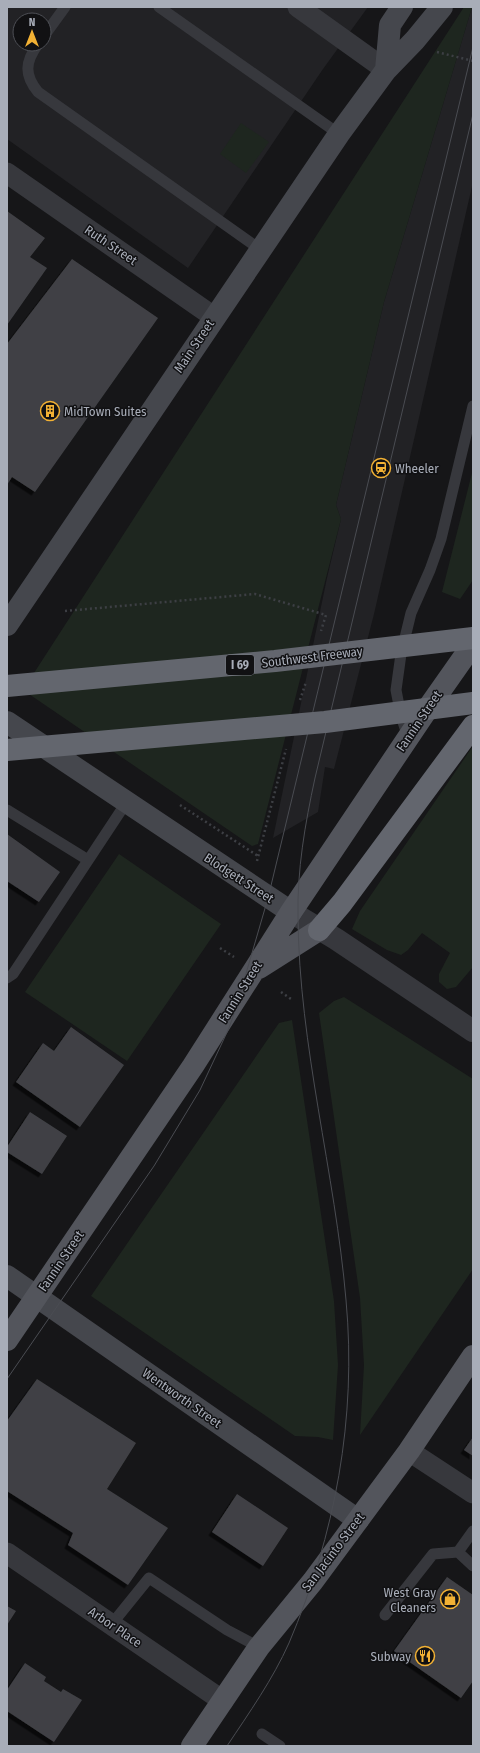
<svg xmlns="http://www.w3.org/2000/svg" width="480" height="1753" font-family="'Fira Sans Condensed',sans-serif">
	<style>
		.built { fill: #222225; fill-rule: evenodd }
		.green { fill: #1e261f }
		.building { fill: #404145; filter: url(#shadow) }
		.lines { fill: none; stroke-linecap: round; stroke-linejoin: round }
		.path { stroke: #3d3f44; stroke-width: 2.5; stroke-dasharray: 2 3; stroke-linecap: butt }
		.service { stroke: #37383d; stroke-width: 11 }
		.minor { stroke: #37383d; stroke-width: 21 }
		.tertiary { stroke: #37383d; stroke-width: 22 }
		.secondary { stroke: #45474d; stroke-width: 22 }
		.primary { stroke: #53555c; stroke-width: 22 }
		.motorway { stroke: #63666e; stroke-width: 22 }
		.tram { stroke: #4a4c52; stroke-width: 1 }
		.motorway-bridge { stroke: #63666e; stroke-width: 22 }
		.labels { text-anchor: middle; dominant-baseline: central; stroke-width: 3; stroke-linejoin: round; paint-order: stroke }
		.shield { fill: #111113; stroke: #7b7e86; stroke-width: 1 }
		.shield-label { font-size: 12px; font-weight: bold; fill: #a8adb8 }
		.street-label { font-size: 13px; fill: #a8adb8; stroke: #111113 }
		.poi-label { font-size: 13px; fill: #a8adb8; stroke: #111113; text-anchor: start }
	</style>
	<defs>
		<filter id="shadow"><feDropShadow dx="-3.5" dy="3.5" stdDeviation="0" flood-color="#0009"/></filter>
	</defs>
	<rect width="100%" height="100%" fill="#161618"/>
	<path class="built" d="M7,7H368L323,69L188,268L7,139ZM20,20H44V44H20Z
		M472,7L473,182L374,614L334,769L325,767L318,812L273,838L327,578L341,519L336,505L384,302Z"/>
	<path class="green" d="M464,7H472L384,302L336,505L341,519L258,844L252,846L23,690Z
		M241,123L269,142L246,173L220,154Z
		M473,469V580L460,599L442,592Z
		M473,746V967L456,987L447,989L439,982V974L450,953L422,933L408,950L401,955L387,950L352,929L360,911Z
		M119,854L221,924L127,1061L25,992Z
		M344,997L473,1079V1269L360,1435L364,1365L360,1298L319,1013L334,1001Z
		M292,1020L334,1301L338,1365L333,1440L318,1437L295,1436L91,1296L279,1023Z"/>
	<path class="building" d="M7,211L45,238L30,257L47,268L7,325Z
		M72,259L158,318L35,492L12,477L7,485V344Z
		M7,834L60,872L39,902L7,881Z
		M71,1027L124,1065L80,1127L16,1082L43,1043L54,1051Z
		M30,1112L67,1136L42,1174L7,1152V1147Z
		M37,1379L136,1443L107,1489L168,1528L128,1585L68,1545L73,1533L7,1491V1421Z
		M473,1437V1456L464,1450Z
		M237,1494L288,1528L263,1566L212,1532Z
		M447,1577L473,1595V1681L461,1698L394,1651Z
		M7,1606L16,1611L7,1625Z
		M25,1663L46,1677L44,1681L61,1692L63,1689L82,1700L54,1742L7,1711V1690Z"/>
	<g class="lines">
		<path class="path" d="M437,52L473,61
			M65,611L255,594L326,615L321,631
			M300,700L306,682
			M180,805L258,856
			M257,861L286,749
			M220,948L234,957
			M281,992L291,999"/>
		<path class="service" d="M159,7L339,134
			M44,36L65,7
			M38,44C25,62 24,75 38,92L261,250
			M408,737L401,716L396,690L401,654L411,613L430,570L441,539L473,406
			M7,810L88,860
			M7,978L13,974L126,803
			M458,1552L473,1566
			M385,1615L433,1554L458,1552L473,1531
			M111,1625L149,1578L227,1630L259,1647
			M262,1734L280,1746"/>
		<path class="minor" d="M298,7L386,70
			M7,173L214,317
			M409,1451L473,1493
			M7,1553L223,1701"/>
		<path class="tertiary" d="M291,912L336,939L473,1031"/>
		<path class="secondary" d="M386,70L390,25L402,7
			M7,625L339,134L386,70L415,40L442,7
			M7,722L291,912
			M7,1276L358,1520"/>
		<path class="primary" d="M259,968L319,930
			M7,1340L193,1066L291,912L426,711L473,644
			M192,1746L259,1647L313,1581L409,1451L473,1356"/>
		<path class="motorway" d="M319,930L342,903L473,726"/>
		<path class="tram" d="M7,1379L154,1166L200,1090L229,1028L236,1008L268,898L473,47
			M227,1746C249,1713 273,1679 289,1643C335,1535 357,1418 346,1300C335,1172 299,1046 298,917C297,870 305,824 315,778L473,114"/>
		<path class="motorway-bridge" d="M7,686L275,661L473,638
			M7,750L325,722L473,703"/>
	</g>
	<defs>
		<symbol id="building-ring" viewBox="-11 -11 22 22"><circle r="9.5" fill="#111113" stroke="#f2b134" stroke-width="1.5"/><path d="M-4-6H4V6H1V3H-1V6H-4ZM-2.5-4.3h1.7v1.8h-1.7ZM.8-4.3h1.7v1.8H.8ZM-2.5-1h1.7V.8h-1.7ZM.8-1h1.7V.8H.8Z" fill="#f2b134"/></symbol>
		<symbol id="station-ring" viewBox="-11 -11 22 22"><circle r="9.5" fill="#111113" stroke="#f2b134" stroke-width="1.5"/><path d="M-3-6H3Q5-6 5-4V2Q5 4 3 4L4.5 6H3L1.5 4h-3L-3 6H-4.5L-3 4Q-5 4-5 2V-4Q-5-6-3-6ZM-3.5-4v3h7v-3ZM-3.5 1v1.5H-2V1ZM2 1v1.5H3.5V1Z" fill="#f2b134"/></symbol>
		<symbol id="shop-ring" viewBox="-11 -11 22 22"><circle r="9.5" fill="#111113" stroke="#f2b134" stroke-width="1.5"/><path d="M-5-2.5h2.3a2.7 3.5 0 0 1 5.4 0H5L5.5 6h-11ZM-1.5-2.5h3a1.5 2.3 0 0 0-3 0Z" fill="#f2b134"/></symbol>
		<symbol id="restaurant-ring" viewBox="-11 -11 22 22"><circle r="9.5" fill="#111113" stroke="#f2b134" stroke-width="1.5"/><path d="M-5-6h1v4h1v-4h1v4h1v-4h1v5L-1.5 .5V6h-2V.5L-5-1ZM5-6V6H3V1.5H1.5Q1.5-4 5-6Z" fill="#f2b134"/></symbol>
	</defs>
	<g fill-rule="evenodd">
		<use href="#building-ring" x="39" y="400" width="22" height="22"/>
		<use href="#station-ring" x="370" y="457" width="22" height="22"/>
		<use href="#shop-ring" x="439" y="1588" width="22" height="22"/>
		<use href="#restaurant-ring" x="414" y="1645" width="22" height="22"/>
	</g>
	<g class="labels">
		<rect class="shield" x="226" y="655" width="28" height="20" rx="3"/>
		<g class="shield-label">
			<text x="240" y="665">I 69</text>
		</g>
		<g class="street-label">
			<text transform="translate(111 245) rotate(34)">Ruth Street</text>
			<text transform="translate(194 346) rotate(-56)">Main Street</text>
			<text transform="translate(312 657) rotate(-7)">Southwest Freeway</text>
			<text transform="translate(419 721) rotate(-56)">Fannin Street</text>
			<text transform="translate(239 878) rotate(33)">Blodgett Street</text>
			<text transform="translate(240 992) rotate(-58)">Fannin Street</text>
			<text transform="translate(61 1261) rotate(-56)">Fannin Street</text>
			<text transform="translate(182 1398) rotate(35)">Wentworth Street</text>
			<text transform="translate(333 1552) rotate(-53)">San Jacinto Street</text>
			<text transform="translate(115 1627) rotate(34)">Arbor Place</text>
		</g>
		<g class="poi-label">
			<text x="64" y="411">MidTown Suites</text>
			<text x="395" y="468">Wheeler</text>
			<text x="436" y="1592" text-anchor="end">West Gray<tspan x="436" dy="15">Cleaners</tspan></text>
			<text x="411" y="1656" text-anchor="end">Subway</text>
		</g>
	</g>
	<rect width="480" height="1753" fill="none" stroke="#a8adb8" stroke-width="16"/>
	<g transform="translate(32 32)"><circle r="19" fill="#111113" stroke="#4d4f55"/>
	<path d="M0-3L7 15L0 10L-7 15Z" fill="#f2b134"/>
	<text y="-6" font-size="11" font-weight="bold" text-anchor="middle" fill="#a8adb8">N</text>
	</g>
</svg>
